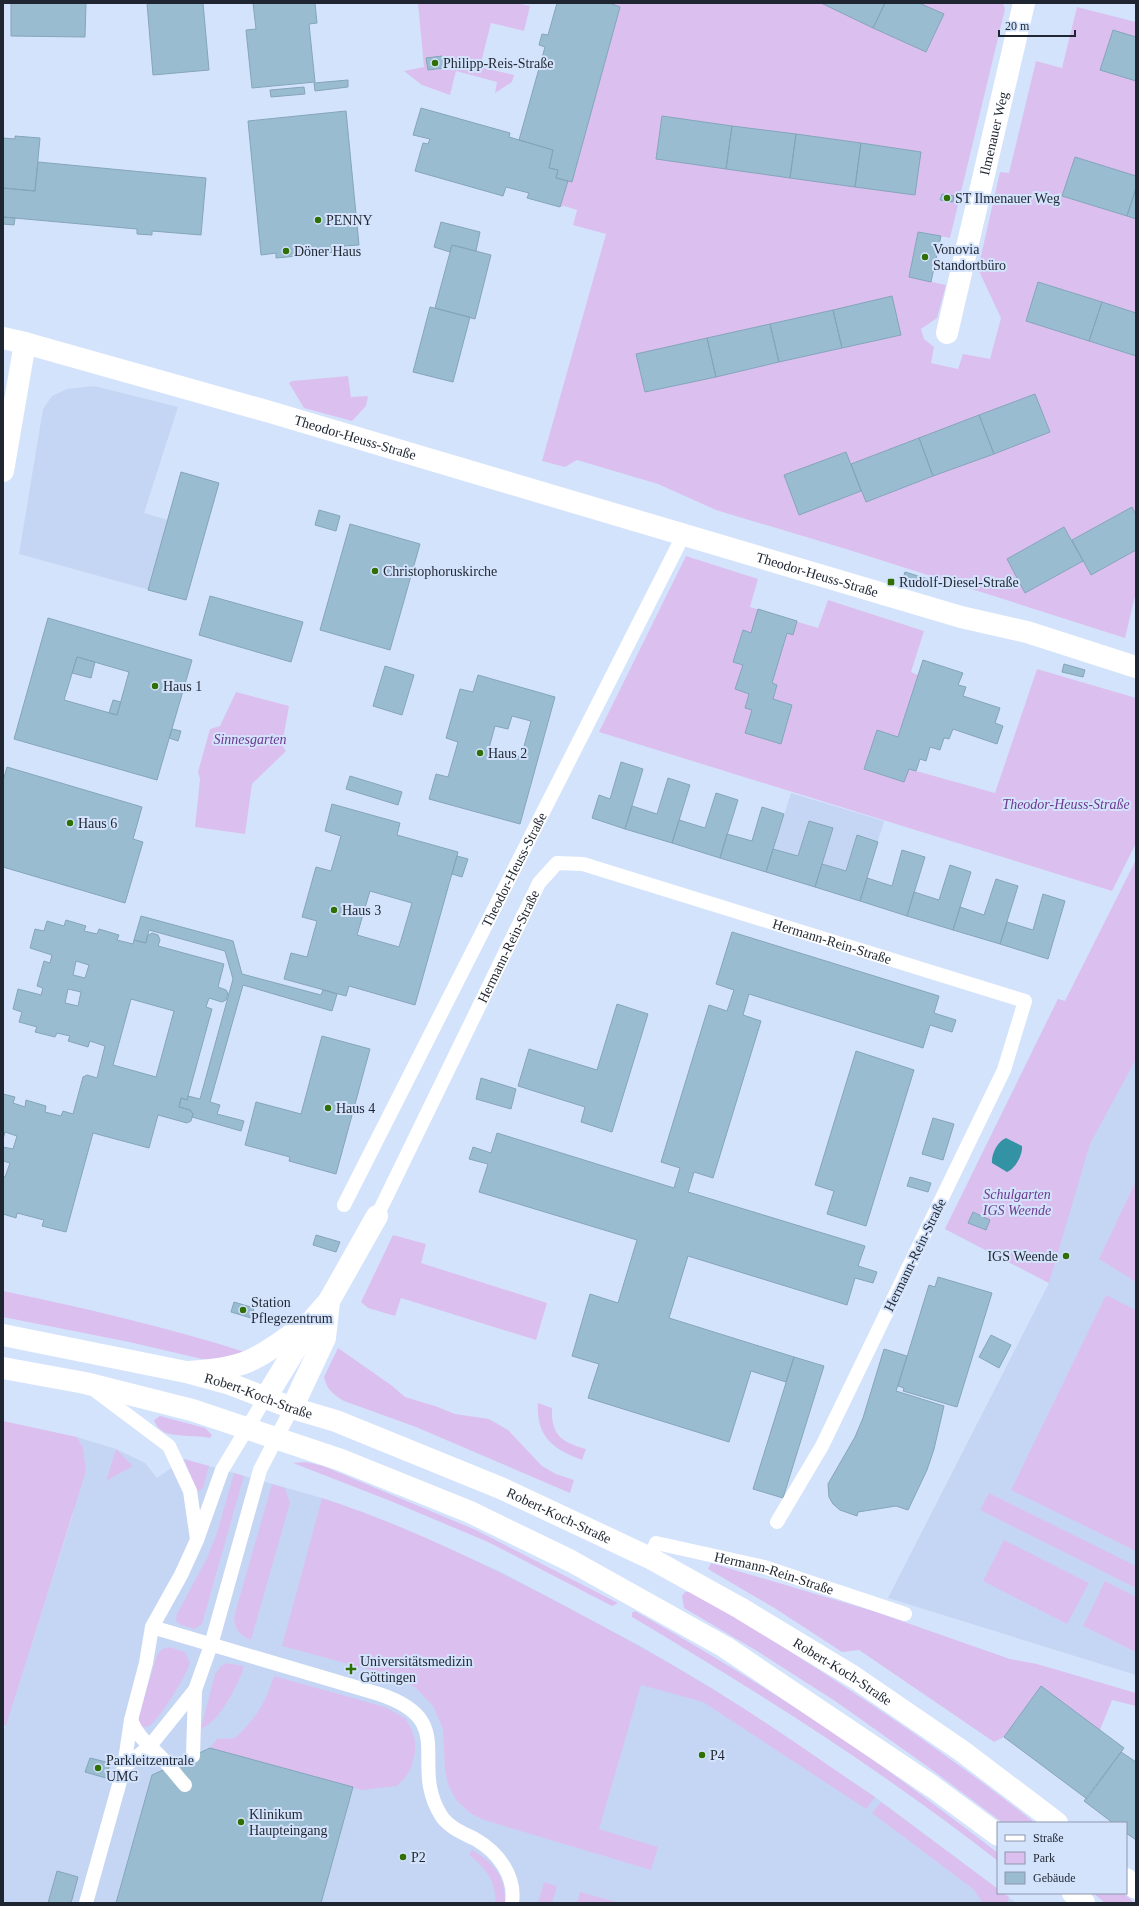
<svg xmlns="http://www.w3.org/2000/svg" width="1139" height="1906" font-family="Georgia,serif">
	<style>
		.built { fill: #c5d6f4 }
		.green { fill: #dbc0ef }
		.water { fill: #3392a3 }
		.building { fill: #9abcd1; stroke: #84a5ba; fill-rule: evenodd }
		.lines { fill: none; stroke-linecap: round; stroke-linejoin: round }
		.service { stroke: #fff; stroke-width: 14 }
		.minor { stroke: #fff; stroke-width: 22 }
		.tertiary { stroke: #fff; stroke-width: 22 }
		.poi-dot { fill: #306f04; stroke: #d4e3fc; stroke-width: 1.5 }
		.labels { text-anchor: middle; dominant-baseline: central; stroke-width: 4; stroke-linejoin: round; paint-order: stroke }
		.poi-label { font-size: 14px; fill: #1f2631; stroke: #d4e3fc; text-anchor: start }
		.street-label { font-size: 14px; fill: #1f2631; stroke: #d4e3fc }
		.park-label { font-size: 14px; font-style: italic; fill: #6d388e; stroke: #d4e3fc }
	</style>
	<rect width="100%" height="100%" fill="#d4e3fc"/>
	<path class="built" d="M94,386L178,407L144,513L168,520L181,472L219,483L186,600L19,554L43,409L52,396L67,389Z
		M791,793L884,821L860,901L766,872Z
		M1136,860V1675L888,1598L1049,1283L945,1229L1058,999L1065,1001Z
		M77,1437L116,1449L145,1463L157,1478L184,1459L322,1498L343,1505L431,1541L499,1571L642,1647L715,1690L875,1797L998,1889V1893H1003L1016,1903H3V1733L73,1514L83,1447Z"/>
	<path class="green" d="M418,3H516L530,6L524,31L491,23L480,67L514,75L512,82L495,93L497,82L456,71L450,95L422,85L404,71L424,67Z
		M612,3H1003L1005,9L950,238L918,232L909,277L946,285L937,318L921,329L924,339L934,347L931,363L958,369L963,354L990,359L1001,318L978,269L1000,172L1009,173L1036,61L1062,68L1077,7L1136,22V592L1125,638L846,549L716,510L658,484L577,460L565,467L542,461L606,234L573,225L577,210L564,206L560,207L568,181L572,182L620,7L612,4Z
		M348,376L351,397L368,396L366,406L352,421L304,408L289,383L292,381Z
		M686,556L758,579L750,607L818,628L828,600L924,631L911,672L918,675L898,737L877,730L864,769L904,782L909,769L995,793L1037,669L1136,698V843L1112,891L599,732Z
		M236,692L289,706L282,745L286,751L252,784L245,834L195,827L200,779L198,772L210,729L220,726Z
		M1136,860V1059L1090,1144L1049,1283L945,1229L1058,999L1065,1001Z
		M1136,1181V1282L1099,1259Z
		M393,1235L426,1244L421,1263L547,1303L536,1340L401,1298L395,1316L368,1308L361,1302Z
		M3,1291C85,1308 167,1327 248,1353L223,1360L202,1359L129,1342L3,1317Z
		M1106,1295L1136,1310V1551L1011,1490Z
		M338,1348L391,1385L405,1397L435,1406L455,1414L489,1419L508,1430L542,1466L556,1474L574,1480L570,1493L416,1427L344,1401C333,1394 327,1390 324,1377Z
		M538,1403L552,1408C551,1435 561,1442 586,1449L582,1460C553,1449 536,1437 538,1403Z
		M160,1416L205,1428L212,1435L210,1438C196,1435 179,1437 166,1433C161,1431 155,1425 154,1420Z
		M3,1421L77,1437L83,1447L86,1471L6,1726L3,1725Z
		M116,1449L133,1466L106,1481Z
		M184,1459L209,1466L203,1488L200,1491L196,1490Z
		M306,1462L323,1466L476,1530L618,1603L612,1606L488,1542L393,1502L293,1463Z
		M234,1473L244,1476L202,1624L195,1629L181,1625L176,1621L177,1614L207,1558L217,1533Z
		M272,1484L285,1488L290,1503L251,1640C239,1635 235,1630 234,1617Z
		M989,1493L1136,1566V1588L980,1510Z
		M322,1498C406,1525 487,1565 565,1606C615,1633 666,1660 714,1690C769,1723 821,1761 875,1797L866,1809L703,1702L641,1685L599,1829L658,1847L651,1870L484,1820L470,1813L457,1801L449,1787L445,1771L443,1729L433,1706L415,1687L393,1676L282,1646Z
		M1004,1540L1089,1583L1067,1624L983,1581Z
		M711,1563L873,1611L1010,1659L1037,1664L1136,1693V1706L1112,1700L1100,1730L1041,1687L1004,1737L994,1742L859,1650L842,1652L776,1609L708,1569Z
		M1105,1581L1136,1597V1652L1083,1626Z
		M693,1591C810,1663 927,1737 1035,1823H1003L924,1764L835,1701L757,1651L684,1608L682,1596L685,1592Z
		M635,1611C701,1648 764,1687 827,1728C885,1767 942,1810 998,1853V1861C883,1771 758,1692 632,1617V1613Z
		M169,1647L185,1652L190,1663C187,1674 159,1721 149,1726C148,1727 145,1727 143,1727L139,1724V1716L157,1655L162,1649Z
		M226,1663L244,1666C240,1682 218,1725 201,1728L215,1674L221,1666Z
		M274,1676L385,1707L405,1718L412,1730L415,1741V1754L411,1768L405,1778L397,1786L362,1790L210,1748L217,1739L235,1738C256,1718 265,1704 274,1676Z
		M881,1802L998,1889V1893H1003L1009,1897L1007,1903H983L973,1889L872,1813Z
		M472,1850C494,1862 506,1878 505,1903H495C497,1882 485,1867 469,1855Z
		M544,1882L557,1886L552,1903H538Z
		M580,1892L620,1903H577Z
		M1093,1893H1123L1135,1903H1105Z"/>
	<path class="water" d="M1006,1138L1022,1146C1023,1155 1015,1169 1007,1172L992,1163C991,1154 998,1141 1006,1138Z"/>
	<path class="building" d="M11,3H86L85,37L11,36Z
		M147,3H203L209,70L153,75Z
		M253,3H315L317,23L309,24L315,82L252,88L246,30L256,29Z
		M557,3H612V4L620,7L572,182L556,178L558,170L549,168L553,150L519,140L545,47L539,45L542,34L548,35Z
		M821,3H885L873,28Z
		M885,3H919L944,14L926,52L873,28Z
		M1113,30L1136,37V81L1100,70Z
		M442,56L444,68L428,70L426,58Z
		M348,80V87L315,91L314,83Z
		M304,87L305,94L271,97L270,90Z
		M421,108L510,133L509,137L553,150L549,168L558,170L556,178L568,181L560,207L527,198L529,193L506,187L503,196L415,171L423,143L428,144L430,139L413,135Z
		M346,111L359,245L344,246L345,251L287,257L276,258V253L261,255L248,121Z
		M662,116L732,126L726,169L656,159Z
		M732,126L796,134L790,178L726,169Z
		M796,134L861,143L855,187L790,178Z
		M15,136L40,138L35,191L3,188V138L15,139Z
		M861,143L921,152L915,195L855,187Z
		M1075,157L1136,176V188L1127,216L1062,196Z
		M38,162L206,178L201,235L152,231V235L137,234V229L3,217V188L35,191Z
		M1136,188V219L1127,216Z
		M942,194L954,196L953,202L940,200Z
		M3,217L15,218L14,225L3,224Z
		M441,222L480,232L476,251L452,245L450,252L434,247Z
		M918,232L941,236L931,282L909,277Z
		M452,245L491,255L475,319L435,308Z
		M1038,282L1102,302L1089,341L1026,321Z
		M892,296L901,335L842,348L833,310Z
		M1102,302L1136,313V356L1089,341Z
		M430,307L470,317L453,382L413,372Z
		M833,310L842,348L779,362L770,324Z
		M770,324L779,362L716,377L707,338Z
		M707,338L716,377L645,392L636,354Z
		M1035,394L1050,432L994,454L979,415Z
		M979,415L994,454L933,476L919,438Z
		M919,438L933,476L866,502L851,464Z
		M846,452L861,491L799,515L784,475Z
		M181,472L219,483L186,600L148,590Z
		M1132,507L1136,515V550L1091,575L1072,540Z
		M319,510L340,516L336,531L315,525Z
		M350,524L420,544L390,650L320,630Z
		M1064,527L1083,561L1025,593L1007,559Z
		M905,572L928,579L926,585L903,578Z
		M210,596L303,622L291,662L199,635Z
		M758,609L797,621L793,635L787,633L772,683L777,685L773,699L792,705L781,744L745,733L752,710L745,708L749,694L735,689L743,665L733,662L743,630L751,633Z
		M48,618L192,660L157,780L14,739ZM77,657L129,672L117,715L64,700Z
		M77,657L95,662L91,678L72,673Z
		M923,660L963,673L958,685L966,687L963,696L1000,708L995,723L1003,726L997,744L953,729L949,739L944,738L940,750L930,747L926,761L920,759L916,771L909,769L904,782L864,769L877,730L898,737Z
		M1064,664L1085,670L1083,677L1062,672Z
		M385,666L414,675L402,715L373,706Z
		M478,675L555,697L520,824L429,799L436,774L448,777L458,742L446,738L460,689L473,692ZM512,716L531,721L521,757L489,748L495,726L508,729Z
		M113,700L121,702L117,715L109,713Z
		M172,729L181,731L178,741L169,738Z
		M621,762L643,769L625,829L592,818L599,795L610,799Z
		M7,767L142,807L133,839L143,842L125,903L3,867V781Z
		M350,776L402,792L398,805L346,789Z
		M668,778L690,785L672,843L625,829L632,806L657,814Z
		M716,793L738,800L720,858L672,843L679,820L705,828Z
		M332,804L400,823L397,835L458,852L415,1005L349,986L346,996L284,979L291,953L307,957L317,921L302,917L316,867L331,871L341,836L325,831ZM370,891L412,903L399,947L357,935Z
		M762,807L784,814L766,872L720,858L727,834L752,841Z
		M809,821L833,828L815,887L766,872L773,849L798,856Z
		M857,835L878,842L860,901L815,887L822,864L846,871Z
		M902,850L925,857L907,916L860,901L867,878L892,886Z
		M457,856L468,859L462,877L452,874Z
		M950,865L971,872L953,930L907,916L914,892L939,900Z
		M996,879L1018,886L1000,944L953,930L960,907L984,915Z
		M1043,894L1065,901L1048,959L1000,944L1007,922L1033,930Z
		M141,916L233,941L242,974L321,995L323,990L337,994L332,1011L243,985L210,1102L220,1105L217,1114L244,1121L241,1131L192,1117L193,1114L190,1110L179,1107L181,1098L187,1100L188,1096L200,1099L233,979L225,951L149,930L146,943L134,940Z
		M66,920L86,926L84,931L97,934L99,929L119,935L117,940L133,944L134,940L146,943L147,936L152,933L158,935L160,940L158,946L224,964L218,987L226,990L228,993L226,1000L222,1002L209,998L206,1007L212,1009L187,1100L181,1098L179,1107L190,1110L193,1114L191,1121L187,1123L158,1115L149,1148L93,1133L66,1232L42,1226L44,1220L17,1213L16,1218L3,1214V1176L5,1177L10,1163L3,1161V1147L13,1149L17,1136L5,1132L3,1139V1094L15,1097L13,1103L25,1107L26,1100L46,1106L45,1112L61,1116L63,1111L73,1114L83,1077L87,1075L97,1078L105,1046L90,1041L88,1047L68,1041L70,1036L57,1033L55,1037L35,1032L37,1027L19,1022L22,1012L13,1009L18,989L41,995L43,988L37,986L44,961L50,963L52,955L30,948L35,929L44,931L47,921L64,926ZM76,961L89,965L85,978L73,975ZM68,989L81,992L78,1006L65,1003ZM131,999L174,1011L156,1077L113,1065Z
		M732,932L939,996L934,1013L956,1020L952,1032L930,1025L923,1048L749,994L743,1015L761,1021L713,1178L694,1172L688,1192L865,1246L858,1266L877,1272L873,1283L855,1278L847,1305L688,1256L669,1318L794,1357L786,1382L751,1371L729,1442L588,1398L599,1364L572,1356L590,1294L618,1303L637,1240L479,1192L488,1164L469,1159L473,1147L491,1153L497,1133L674,1188L680,1168L661,1162L709,1005L727,1011L734,990L716,984Z
		M617,1004L648,1014L612,1132L581,1122L585,1107L518,1086L529,1049L597,1070Z
		M322,1036L370,1049L336,1174L289,1161L290,1157L245,1145L256,1102L301,1114Z
		M856,1051L914,1070L866,1226L827,1214L834,1191L815,1185Z
		M481,1078L516,1089L511,1109L476,1099Z
		M933,1118L954,1124L943,1160L922,1154Z
		M910,1177L931,1183L928,1192L907,1186Z
		M973,1212L990,1220L986,1230L968,1223Z
		M316,1235L340,1242L336,1252L313,1245Z
		M938,1277L992,1293L957,1407L903,1391L904,1388L898,1386L929,1285L935,1287Z
		M234,1302L254,1308L251,1318L231,1312Z
		M991,1335L1011,1345L999,1368L979,1357Z
		M884,1349L907,1356L896,1391L944,1406L934,1449L927,1470L908,1510L896,1506L858,1512L857,1516L840,1510L833,1504L829,1497L828,1484L855,1437L863,1418Z
		M794,1357L824,1366L783,1498L753,1489Z
		M1041,1686L1124,1748L1087,1799L1004,1737Z
		M210,1748L353,1787L321,1903H116L152,1775Z
		M1121,1752L1136,1762V1840L1126,1833V1823H1113L1084,1801Z
		M90,1758L110,1763L106,1778L85,1772Z
		M57,1871L78,1877L71,1903H48Z"/>
	<g class="lines">
		<g class="service">
			<path id="s1" d="M344,1205L684,534"/>
			<path id="s2" d="M377,1216L539,883L557,863L583,864L1025,1001L1004,1070L822,1446L777,1522"/>
			<path d="M93,1389L169,1446L190,1491L197,1539"/>
			<path id="s3" d="M650,1558L656,1543L764,1567L905,1614"/>
			<path d="M152,1627L379,1694C461,1721 407,1763 442,1817C450,1828 463,1833 475,1839C498,1852 516,1876 512,1903"/>
			<path d="M131,1720C137,1736 148,1744 160,1756C169,1765 176,1775 185,1785"/>
			<path d="M193,1756L195,1690L211,1645L260,1470L292,1408"/>
			<path d="M124,1767L149,1747L195,1690"/>
			<path d="M86,1903L124,1767L131,1720L146,1663L152,1627L181,1575L197,1540L222,1470L266,1397"/>
		</g>
		<g class="minor">
			<path id="s4" d="M947,333L1024,3"/>
			<path id="s5" d="M3,338L25,343L270,412L961,617L1027,632L1136,667"/>
			<path d="M3,471L25,343"/>
			<path d="M189,1372C209,1371 230,1369 249,1361C269,1352 288,1337 306,1324"/>
			<path d="M266,1397L315,1317L329,1301L377,1216"/>
			<path d="M292,1408L325,1338L329,1301"/>
		</g>
		<g class="tertiary">
			<path id="s6" d="M3,1335L186,1372L230,1384L292,1408L336,1421L503,1489L650,1558L740,1608L854,1677L962,1751L1057,1823"/>
			<path d="M3,1368L85,1383L192,1410L341,1460L470,1512L571,1561L725,1647L933,1787L998,1835"/>
			<path d="M1126,1879L1136,1888"/>
			<path d="M1073,1893L1084,1903"/>
		</g>
	</g>
	<g class="poi-dot">
		<circle cx="435" cy="63" r="4"/>
		<circle cx="947" cy="198" r="4"/>
		<circle cx="318" cy="220" r="4"/>
		<circle cx="286" cy="251" r="4"/>
		<circle cx="925" cy="257" r="4"/>
		<circle cx="375" cy="571" r="4"/>
		<rect x="887" y="578" width="8" height="8" rx="2"/>
		<circle cx="155" cy="686" r="4"/>
		<circle cx="480" cy="753" r="4"/>
		<circle cx="70" cy="823" r="4"/>
		<circle cx="334" cy="910" r="4"/>
		<circle cx="328" cy="1108" r="4"/>
		<circle cx="1066" cy="1256" r="4"/>
		<circle cx="243" cy="1310" r="4"/>
		<path d="M349 1663h4v4h4v4h-4v4h-4v-4h-4v-4h4z"/>
		<circle cx="702" cy="1755" r="4"/>
		<circle cx="98" cy="1768" r="4"/>
		<circle cx="241" cy="1822" r="4"/>
		<circle cx="403" cy="1857" r="4"/>
	</g>
	<g class="labels">
		<g class="poi-label">
			<text x="443" y="63">Philipp-Reis-Straße</text>
			<text x="955" y="198">ST Ilmenauer Weg</text>
			<text x="326" y="220">PENNY</text>
			<text x="933" y="249">Vonovia<tspan x="933" dy="16">Standortbüro</tspan></text>
			<text x="294" y="251">Döner Haus</text>
			<text x="383" y="571">Christophoruskirche</text>
			<text x="899" y="582">Rudolf-Diesel-Straße</text>
			<text x="163" y="686">Haus 1</text>
			<text x="488" y="753">Haus 2</text>
			<text x="78" y="823">Haus 6</text>
			<text x="342" y="910">Haus 3</text>
			<text x="336" y="1108">Haus 4</text>
			<text x="1058" y="1256" text-anchor="end">IGS Weende</text>
			<text x="251" y="1302">Station<tspan x="251" dy="16">Pflegezentrum</tspan></text>
			<text x="360" y="1661">Universitätsmedizin<tspan x="360" dy="16">Göttingen</tspan></text>
			<text x="710" y="1755">P4</text>
			<text x="106" y="1760">Parkleitzentrale<tspan x="106" dy="16">UMG</tspan></text>
			<text x="249" y="1814">Klinikum<tspan x="249" dy="16">Haupteingang</tspan></text>
			<text x="411" y="1857">P2</text>
		</g>
		<g class="street-label">
			<text stroke="none"><textPath href="#s4" startOffset="205">Ilmenauer Weg</textPath></text>
			<text stroke="none"><textPath href="#s5" startOffset="366">Theodor-Heuss-Straße</textPath></text>
			<text stroke="none"><textPath href="#s5" startOffset="848">Theodor-Heuss-Straße</textPath></text>
			<text stroke="none"><textPath href="#s1" startOffset="376">Theodor-Heuss-Straße</textPath></text>
			<text stroke="none"><textPath href="#s2" startOffset="684">Hermann-Rein-Straße</textPath></text>
			<text stroke="none"><textPath href="#s2" startOffset="300">Hermann-Rein-Straße</textPath></text>
			<text transform="translate(915 1255) rotate(-64)">Hermann-Rein-Straße</text>
			<text stroke="none"><textPath href="#s6" startOffset="263">Robert-Koch-Straße</textPath></text>
			<text stroke="none"><textPath href="#s6" startOffset="587">Robert-Koch-Straße</textPath></text>
			<text stroke="none"><textPath href="#s3" startOffset="138">Hermann-Rein-Straße</textPath></text>
			<text stroke="none"><textPath href="#s6" startOffset="911">Robert-Koch-Straße</textPath></text>
		</g>
		<g class="park-label">
			<text x="250" y="739">Sinnesgarten</text>
			<text x="1066" y="804">Theodor-Heuss-Straße</text>
			<text x="1017" y="1194">Schulgarten<tspan x="1017" dy="16">IGS Weende</tspan></text>
		</g>
	</g>
	<rect width="1139" height="1906" fill="none" stroke="#1f2631" stroke-width="8"/>
	<rect x="997" y="1822" width="130" height="72" fill="#d4e3fc" stroke="#8c97ab"/>
	<rect x="1005" y="1835" width="20" height="6" fill="#ffffff" stroke="#8c97ab"/>
	<text x="1033" y="1842" font-size="12" fill="#1f2631">Straße</text>
	<rect x="1005" y="1852" width="20" height="12" fill="#dbc0ef" stroke="#8c97ab"/>
	<text x="1033" y="1862" font-size="12" fill="#1f2631">Park</text>
	<rect x="1005" y="1872" width="20" height="12" fill="#9abcd1" stroke="#8c97ab"/>
	<text x="1033" y="1882" font-size="12" fill="#1f2631">Gebäude</text>
	<path d="M999 30v6h76v-6" fill="none" stroke="#1f2631" stroke-width="2"/>
	<text x="1005" y="30" font-size="12" fill="#1f2631" stroke="#d4e3fc" stroke-width="3" paint-order="stroke">20 m</text>
</svg>
